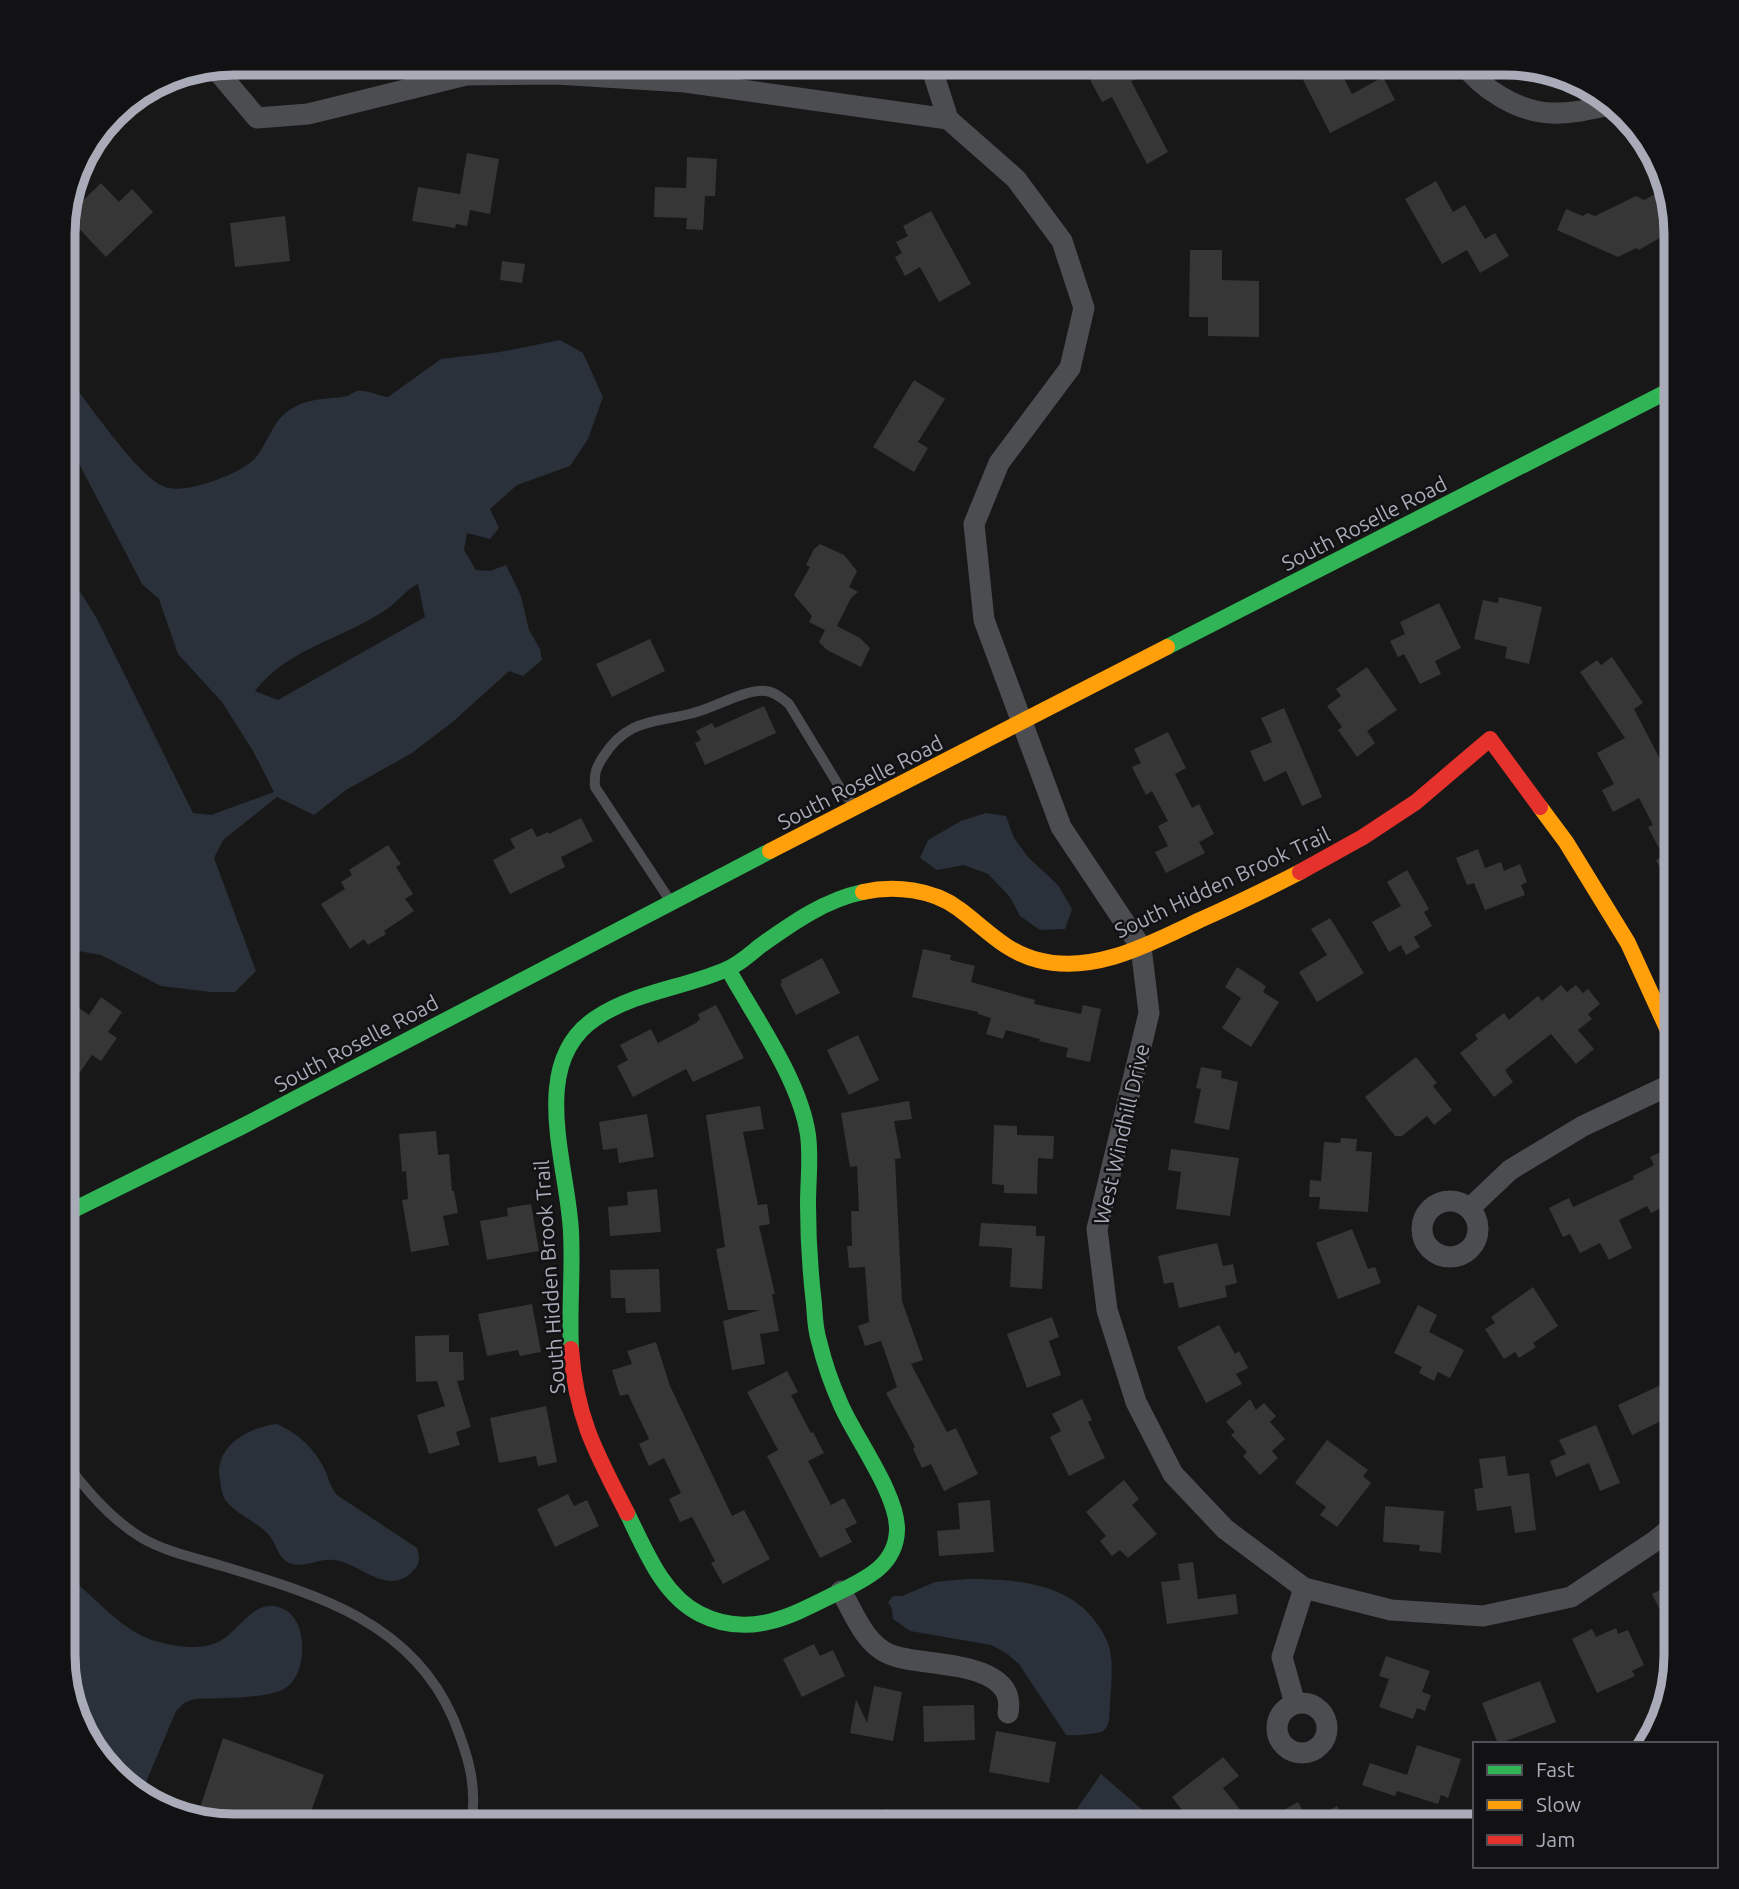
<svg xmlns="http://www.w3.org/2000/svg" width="1739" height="1889" font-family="Ubuntu,sans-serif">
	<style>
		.water { fill: #2a313a; fill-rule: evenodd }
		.building { fill: #363637 }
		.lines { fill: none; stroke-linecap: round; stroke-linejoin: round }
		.lane { stroke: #4c4d51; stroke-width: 10 }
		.street { stroke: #4c4d51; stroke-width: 21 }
		.fast { stroke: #30b455; stroke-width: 16 }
		.slow { stroke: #ff9f0a; stroke-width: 16 }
		.jam { stroke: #e5322d; stroke-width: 16 }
		.labels { text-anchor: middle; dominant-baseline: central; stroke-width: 5; stroke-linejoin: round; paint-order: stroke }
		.street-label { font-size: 21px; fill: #a9acb8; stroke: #121214 }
		.rim { fill: none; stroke: #a9acb8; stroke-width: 9 }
	</style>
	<rect width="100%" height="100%" fill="#181818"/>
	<path class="water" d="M560,340L583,353L603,397L588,439L570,466L517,485L490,509L499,528L490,539L467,533L464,550L476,570L490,571L506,565L521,596L529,630L540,649L542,660L523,676L509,671L455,720L412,753L346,790L314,815L277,797L223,840L214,858L256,971L235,992H211L161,986L101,955L67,949L63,945V565L96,617L193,813L211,815L274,792L253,751L222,702L178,654L159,599L142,584L63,433V372C86,398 136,476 165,487C186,495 244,473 257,456C269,440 274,419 291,409C309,397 328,400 347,396C351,395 353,392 357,391C365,389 379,396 388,397L441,359L500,352ZM418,584L425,617L278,700L255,691C287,649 342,639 384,611C397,603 404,591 418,584Z
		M986,813L1006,816L1014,838L1028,857L1058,885L1072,909L1065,929L1040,930L1020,916L1010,897L988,874L964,865L937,870L920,858L928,840L961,821Z
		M277,1424C299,1434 314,1448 325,1470C329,1480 330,1486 337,1495L417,1548C420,1558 420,1565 412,1572C386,1597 360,1562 333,1560C318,1558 299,1571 286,1561C277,1555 276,1542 268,1534C256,1521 237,1515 226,1501C222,1495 221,1487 220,1480C213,1447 248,1427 277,1424Z
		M63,1573C93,1593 117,1628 152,1640C172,1646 200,1652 220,1641C239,1631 255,1597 281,1608C295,1613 301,1628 302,1642C303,1659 300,1679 284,1689C267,1699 215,1698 194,1699L184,1703L176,1711L141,1794L99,1759L72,1710L63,1655Z
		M967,1579C1012,1579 1067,1582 1095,1621C1101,1629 1108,1640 1110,1650C1114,1672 1110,1697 1109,1720C1108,1724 1107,1728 1103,1731C1098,1734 1073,1736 1066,1735L1019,1664L1006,1653L991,1645L910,1631L893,1619L892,1609L888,1602L893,1596H902L935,1582Z
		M1101,1774L1146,1813L1148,1826H1065Z
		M885,1809L1031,1826H856Z"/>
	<path class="building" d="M1081,63H1129L1137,79L1131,81L1168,152L1147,164L1112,97L1102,102Z
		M1307,63H1336L1352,94L1383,77L1395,100L1330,133L1297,68Z
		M467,153L499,159L490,214L470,210L467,226L456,224L455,228L412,221L418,187L460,194Z
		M687,157L717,159L715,196H705L703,230L686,229L687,218L654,217L655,187L686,188Z
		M1436,181L1453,212L1465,205L1485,239L1495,233L1509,256L1480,273L1467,250L1442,264L1405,199Z
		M101,183L119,202L132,189L153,212L106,257L67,216Z
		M1657,193L1664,205L1672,209L1675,229L1639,250L1636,248L1618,257L1557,230L1566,209L1583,216L1587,213L1595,216L1636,196L1644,200Z
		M931,211L971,284L939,302L920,267L905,276L895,257L902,253L896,242L908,236L903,226Z
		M285,216L290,261L235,267L230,223Z
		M1190,250H1222V280L1259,281V337L1208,336V317H1189Z
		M502,261L525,264L522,283L500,280Z
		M914,380L945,399L918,442L928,448L914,472L873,447Z
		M820,544L844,555L857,571L849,587L858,592L851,598L837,626L860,638L870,648L861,667L827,650L819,642L825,630L809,622L812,616L794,595L810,567L806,565L814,549Z
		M1499,597L1542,607L1529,664L1505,658L1507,647L1474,639L1483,600L1498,603Z
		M1439,603L1461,648L1435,661L1441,674L1420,684L1404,654L1398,657L1390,641L1405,634L1400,622Z
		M650,639L665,671L612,697L596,664Z
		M1612,657L1643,703L1634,709L1661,761L1664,759L1676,781V898L1656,860L1663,856L1648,827L1653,825L1639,798L1613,812L1602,790L1614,784L1597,753L1625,738L1580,672L1597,660L1601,665Z
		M1367,667L1397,710L1367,731L1375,743L1357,757L1338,730L1342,727L1327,706L1341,696L1336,689Z
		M764,706L776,733L705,765L695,743L701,740L696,731L712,723L715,728Z
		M1284,708L1322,797L1302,806L1286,771L1264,782L1250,751L1272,742L1261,718Z
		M1168,732L1186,768L1175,774L1192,808L1199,804L1214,834L1199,842L1205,853L1166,873L1155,852L1168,846L1158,826L1168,821L1152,791L1146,795L1132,767L1141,763L1134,749Z
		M581,818L593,841L561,857L565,867L510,894L493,860L515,848L510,839L532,828L537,837L548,832L549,834Z
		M388,845L401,864L396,867L413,894L405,899L414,911L384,931L386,934L368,945L364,939L350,949L321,904L345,889L341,882L352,875L349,870Z
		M1478,849L1485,868L1501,862L1504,871L1520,864L1527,882L1521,885L1525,895L1485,910L1474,883L1467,885L1456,858Z
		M1407,870L1429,909L1424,912L1432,926L1414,937L1420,947L1406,955L1401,945L1389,952L1372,922L1401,906L1387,882Z
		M1330,918L1364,973L1317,1002L1299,972L1327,955L1311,929Z
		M923,949L951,955L950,960L975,966L971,982L1035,1000L1034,1004L1081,1014L1083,1005L1101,1009L1090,1062L1066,1057L1068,1048L1039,1041L1040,1039L1006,1030L1003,1039L986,1034L991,1018L978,1014V1012L912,997Z
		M822,958L840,993L796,1015L780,984L782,983L781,980Z
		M1237,967L1266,986L1263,992L1279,1002L1251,1047L1222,1028L1241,998L1225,987Z
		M1561,985L1567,992L1576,985L1583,993L1588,989L1600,1004L1588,1014L1592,1019L1578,1030L1594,1049L1576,1064L1551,1034L1505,1070L1513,1082L1494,1097L1460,1053L1478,1039L1475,1035L1504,1013L1509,1020L1538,996L1542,1001Z
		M63,997L89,1015L101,997L122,1012L108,1032L117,1038L101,1061L92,1055L78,1075L63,1066Z
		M716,1005L744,1058L693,1082L686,1069L633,1097L617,1066L628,1060L620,1045L651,1029L658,1043L696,1023L700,1019L698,1014Z
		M858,1035L879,1080L849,1095L827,1050Z
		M1416,1057L1437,1083L1433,1086L1452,1110L1434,1125L1427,1116L1402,1136H1395L1365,1097Z
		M1201,1067L1222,1071L1221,1078L1238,1082L1229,1130L1194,1123L1201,1089L1196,1088Z
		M909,1101L912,1119L894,1121L901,1158L895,1159L902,1301L923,1360L911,1364L947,1432L956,1428L978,1474L944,1491L931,1464L922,1468L913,1449L915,1447L886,1393L897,1387L881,1341L865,1346L858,1326L869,1322L865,1267L849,1268L847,1246H852L851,1211H859L857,1166L850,1167L841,1113Z
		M760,1106L764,1129L743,1132L758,1205L767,1204L770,1224L759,1226L775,1294H772L779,1331L760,1334L765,1364L732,1370L723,1321L760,1310H728L716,1249L725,1247L706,1115Z
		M647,1114L654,1157L619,1163L617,1148L603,1150L599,1122Z
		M994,1125L1017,1126V1135L1054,1136L1053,1159L1038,1158L1037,1194L1004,1193V1185L992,1184Z
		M436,1131L438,1155L449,1154L452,1191H454L458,1213L443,1216L449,1245L411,1252L402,1200L408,1199L406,1171L402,1172L399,1134Z
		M1341,1138L1357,1139L1356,1151L1372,1152L1368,1212L1319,1209L1320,1197H1309L1310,1180L1321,1181L1324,1142L1340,1143Z
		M1671,1147L1676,1157V1192L1664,1198L1667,1205L1651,1213L1647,1206L1619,1220L1632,1248L1609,1260L1600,1243L1580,1253L1570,1234L1563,1237L1549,1208L1569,1198L1573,1207L1634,1179L1633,1176L1654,1165L1650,1157Z
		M1171,1149L1239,1158L1230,1216L1176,1209L1181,1172L1168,1170Z
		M657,1189L661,1232L610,1236L608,1207L628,1205L627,1192Z
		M531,1204L539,1251L487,1260L480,1221L508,1216L507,1208Z
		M981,1223L1036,1226V1236H1045L1042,1289L1010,1287L1012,1248L979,1246Z
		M1352,1229L1368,1269L1375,1267L1381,1283L1338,1299L1316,1243Z
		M1217,1243L1223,1266L1233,1264L1237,1283L1225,1286L1227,1297L1179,1308L1173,1282L1164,1284L1158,1256Z
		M659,1269L661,1312L626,1313L625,1298H611L610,1270Z
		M1533,1287L1558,1326L1533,1343L1536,1347L1519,1358L1515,1352L1504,1359L1485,1329L1495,1323L1491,1317Z
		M532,1304L541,1352L520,1356L518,1350L487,1356L478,1314Z
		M1418,1305L1437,1315L1429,1332L1464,1350L1450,1378L1438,1372L1434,1381L1419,1373L1422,1367L1394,1353Z
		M1052,1317L1059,1337L1049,1341L1061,1375L1027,1388L1007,1334Z
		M1219,1325L1235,1354L1239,1351L1248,1368L1236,1374L1242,1384L1206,1403L1177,1347Z
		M449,1335V1352H463L464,1380L457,1381L471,1427L456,1432L460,1445L429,1454L417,1415L445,1406L437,1381L416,1382L415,1336Z
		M656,1342L670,1386L732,1516L744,1510L770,1559L723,1584L711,1563L715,1561L692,1517L680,1522L669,1499L681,1493L664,1458L649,1466L639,1444L649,1439L628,1394L620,1396L612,1370L632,1364L627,1351Z
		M787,1371L798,1392L791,1395L811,1433L813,1432L824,1453L808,1461L831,1505L844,1498L857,1523L845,1529L852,1542L820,1558L767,1456L778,1450L747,1392Z
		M1663,1384L1676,1410V1451L1661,1421L1632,1435L1618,1405Z
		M1082,1399L1092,1420L1088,1422L1105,1458L1069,1476L1050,1437L1061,1431L1052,1414Z
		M1250,1399L1256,1410L1264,1403L1276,1416L1270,1422L1285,1439L1272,1451L1278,1458L1260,1475L1243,1456L1247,1452L1231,1435L1235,1432L1226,1422Z
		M546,1406L557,1462L538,1466L536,1456L499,1463L490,1418Z
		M1596,1425L1620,1483L1600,1491L1589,1463L1556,1477L1550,1461L1566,1454L1559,1440Z
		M1327,1440L1368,1470L1363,1476L1371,1483L1337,1527L1320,1515L1326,1507L1295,1483Z
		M1505,1456L1508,1476L1529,1473L1536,1530L1515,1533L1511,1506L1477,1511L1474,1489L1483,1488L1479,1459Z
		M1124,1480L1139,1499L1132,1505L1157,1534L1128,1558L1120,1550L1112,1556L1100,1541L1106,1536L1086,1512Z
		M568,1494L574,1506L587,1500L599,1526L555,1547L537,1509Z
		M990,1500L994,1552L939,1556L937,1531L960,1529L958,1503Z
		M1385,1506L1444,1511L1441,1553L1419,1551L1420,1545L1383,1542Z
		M1193,1562L1198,1599L1236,1594L1238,1614L1167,1624L1161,1582L1180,1580L1178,1564Z
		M1670,1585L1676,1596V1642L1652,1594Z
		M1616,1628L1618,1634L1628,1630L1644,1665L1632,1671L1635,1676L1597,1693L1572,1639L1592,1629L1596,1637Z
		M814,1644L820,1656L833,1650L845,1676L802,1697L783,1659Z
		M1386,1656L1430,1671L1422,1692L1431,1695L1425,1711L1417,1708L1413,1719L1379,1707L1389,1679L1379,1676Z
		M1540,1681L1556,1722L1498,1744L1482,1703Z
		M874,1686L902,1692L893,1741L850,1733L856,1699L867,1723Z
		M974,1705L975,1740L924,1742L923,1706Z
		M996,1731L1056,1742L1049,1783L989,1772Z
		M223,1738L324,1775L306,1826H234L197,1817Z
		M1417,1745L1461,1759L1448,1798L1441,1795L1438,1804L1397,1791L1395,1796L1362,1785L1370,1763L1407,1775Z
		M1223,1757L1239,1776L1223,1788L1253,1826H1181L1174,1816L1182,1810L1172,1797Z
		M1298,1802L1309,1821L1337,1806L1348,1826H1283L1277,1814Z"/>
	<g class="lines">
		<path class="lane" d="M671,902L595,787C594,773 596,768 603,757C627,718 656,723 693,713C715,708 744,689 766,691C775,692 783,699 789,704L842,791L854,805
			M63,1460C86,1489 110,1519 142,1538C166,1552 196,1558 222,1566C315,1594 411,1621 453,1718C468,1755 478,1786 471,1826"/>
		<path class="street" d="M930,63L948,119
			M1463,63C1481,89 1519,112 1551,113C1572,114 1590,109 1610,105
			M214,67L257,118L308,114L466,75L556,74L685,82L948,119L1016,179L1062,241L1084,308L1070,368L999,463L974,524L984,620L1061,827L1141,947L1149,1013L1097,1229L1107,1310L1136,1402L1173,1474L1225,1529L1304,1588L1391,1610L1483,1616L1571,1597L1655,1541L1676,1524
			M1422 1229a28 28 0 1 1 56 0a28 28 0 1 1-56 0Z
			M1470,1208L1510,1170L1583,1126L1676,1082
			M841,1591C854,1613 864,1643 889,1654C919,1668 1018,1657 1008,1713
			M1277 1728a25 25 0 1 1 50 0a25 25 0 1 1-50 0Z
			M1295,1704L1282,1657L1304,1588"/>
		<path class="fast" d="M1167,647L1676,387
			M63,1215L241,1127L770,851
			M571,1349C569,1310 573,1271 571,1232C568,1165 527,1063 596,1018C635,992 683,988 725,970C738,965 749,955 760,946C791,924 824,900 863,892
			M627,1513C645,1549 662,1595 700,1614C749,1639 791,1616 835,1594C863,1580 896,1567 897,1530C898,1495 856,1439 841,1405C832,1385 824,1362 819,1341C815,1329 815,1316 814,1304C810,1270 808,1238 808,1204C808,1181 811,1158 808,1135C800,1080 755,1018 728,969"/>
		<path class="slow" d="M1540,807L1566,842L1628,943L1676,1048
			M770,851L1167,647
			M863,892C894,885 933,889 959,909C985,928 1005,952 1038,960C1094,975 1151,943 1200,920C1234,905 1267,889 1300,872"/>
		<path class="jam" d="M1300,872L1363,837L1416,802L1490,739L1540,807
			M571,1349C576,1418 596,1453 627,1513"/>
	</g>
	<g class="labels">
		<g class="street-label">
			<text transform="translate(1364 523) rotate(-27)">South Roselle Road</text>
			<text transform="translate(860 782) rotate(-27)">South Roselle Road</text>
			<text transform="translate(1222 882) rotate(-25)">South Hidden Brook Trail</text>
			<text transform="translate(356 1043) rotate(-28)">South Roselle Road</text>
			<text transform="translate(1121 1134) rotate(-77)">West Windhill Drive</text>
			<text transform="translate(549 1277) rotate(-94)">South Hidden Brook Trail</text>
		</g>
	</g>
	<path d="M0 0H1739V1889H0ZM234 75H1505A159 159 0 0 1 1664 234V1655A159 159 0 0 1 1505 1814H234A159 159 0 0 1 75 1655V234A159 159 0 0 1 234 75Z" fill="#121214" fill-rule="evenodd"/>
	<path class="rim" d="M234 75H1505A159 159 0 0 1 1664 234V1655A159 159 0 0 1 1505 1814H234A159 159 0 0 1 75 1655V234A159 159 0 0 1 234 75Z"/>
	<rect x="1473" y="1742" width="245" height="126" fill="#121214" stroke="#4e5056" stroke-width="2"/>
	<rect x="1487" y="1765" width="35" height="10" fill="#30b455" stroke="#4e5056" stroke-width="2"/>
	<text x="1536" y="1777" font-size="21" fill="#a9acb8">Fast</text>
	<rect x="1487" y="1800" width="35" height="10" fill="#ff9f0a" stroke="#4e5056" stroke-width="2"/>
	<text x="1536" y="1812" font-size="21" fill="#a9acb8">Slow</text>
	<rect x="1487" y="1835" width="35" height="10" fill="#e5322d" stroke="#4e5056" stroke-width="2"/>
	<text x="1536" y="1847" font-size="21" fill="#a9acb8">Jam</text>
</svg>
